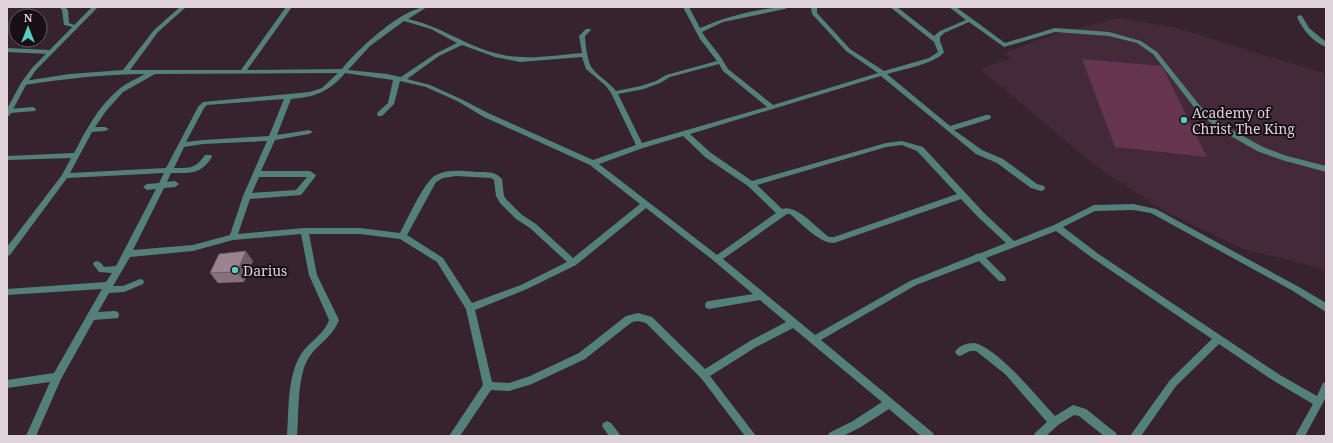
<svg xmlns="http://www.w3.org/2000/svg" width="1333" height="443" font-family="'Noto Serif',serif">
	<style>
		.built { fill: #442a39 }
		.green { fill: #653550 }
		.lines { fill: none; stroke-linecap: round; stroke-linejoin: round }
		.minor { fill: #54807a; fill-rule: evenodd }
		.tertiary { fill: #54807a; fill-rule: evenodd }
		.wall { fill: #86717c }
		.shaded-wall { fill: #6d5c65 }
		.building { fill: #9c8390; stroke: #6d5c65 }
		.poi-dot { fill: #58cec0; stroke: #180f14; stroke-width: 1.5 }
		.labels { text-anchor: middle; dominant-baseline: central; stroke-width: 4; stroke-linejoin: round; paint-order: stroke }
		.poi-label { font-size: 14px; fill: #dfd2d8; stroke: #180f14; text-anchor: start }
	</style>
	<rect width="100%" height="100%" fill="#37232e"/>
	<path class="built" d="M1119,18L1173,27L1326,74V272L1317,267L1243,249L1166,212L1097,167L980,69L1010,59L1004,53L1058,33Z"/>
	<path class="green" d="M1082,59L1162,66L1207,157L1115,147Z"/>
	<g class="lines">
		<path class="minor" d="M59,7H65L68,10L69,23L77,26V28L64,25L62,10Z
			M180,7H186L158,32L130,70H241L286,7H292L247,70L342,69C357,50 403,7 427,7L408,19C441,26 467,47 499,54C526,61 555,55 582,53L579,36L586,29H590L591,30L585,36C585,43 588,63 592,68C599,77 609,82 616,91L641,86L656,81L666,75L717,61L700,39L683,7H689L700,28C724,17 762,7 788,7L785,9L723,22L702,32L706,38L720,56L728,69L773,105L878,73L846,51L812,14L811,7H817V13L850,49L884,71L929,58L938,52L934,42L890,7H897L934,36L940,31L966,20L949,7H956L1005,43L1055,28L1109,32L1141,41L1157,52L1201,107L1221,124L1263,147L1287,156L1326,166V172L1282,160L1257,151L1217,128L1197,111L1153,54L1137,43L1109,36L1055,32L1004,47L969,22L944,33L940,37V41L944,52C937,63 901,70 887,74L950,126L986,115H990L991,117L990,119L954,130L982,150L1003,159L1037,184L1044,186L1045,188L1044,190L1041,191L1031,188L997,163L976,154L881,76L690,134L711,153L752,181L886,143L902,141L923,147L984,213L1014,241L1054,225L1094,205L1133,204L1156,209L1299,287L1326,303V312L1293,291L1151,213L1133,210L1095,211L1063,227L1097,253L1280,375L1317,396L1323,383L1326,382V397L1305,436H1295L1313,404L1274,381L1219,344L1176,386L1141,436H1130L1170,380L1212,339L1091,257L1056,231L986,258L1005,277L1006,279L1005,281H999L979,261L916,285L821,340L933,433L934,436H921L889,409L861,427L843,436H828L829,433L853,421L882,402L793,328L756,347L710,376L756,436H745L701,378L646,323L638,321L632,322L585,359L532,384L509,391L491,390L460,436H449L483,385L466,309L437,262L400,239L360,234H309L317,275L339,320C332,338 317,344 308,359C297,377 299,415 297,436H287C289,412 287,378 300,356C308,342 324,335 329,320L309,275L301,234L233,240L193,251L130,257L113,286H123L140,279L143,280L144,282L143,284L124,292L109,293L98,312L115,311L118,312L119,315L118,318L94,320L61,379L36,436H26L50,382L7,388V380L54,373L102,289L7,295V289L106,282L112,273L99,272L93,264L94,262C99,260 101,263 104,267L116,266L156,189L147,190L143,187L147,184L159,183L164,173L67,178L10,255L7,256V247L62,175L71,158L7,160V156L74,153C86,130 98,107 118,90C126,83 136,79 145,74C104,74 64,79 24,85L21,83L24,81L70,74L123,70L154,30ZM404,21L431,29L457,43L435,54L401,77L387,74L348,70L370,46ZM462,45L495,57L520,62L582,57L586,69L606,86L611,93L636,145L593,160L488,113L461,99L430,85L407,79L439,56ZM719,64L723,71L767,107L642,143L618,94L644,89L660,83L670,77ZM338,73L322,88L310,92L203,102L198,107L166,168L70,173L92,132L105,131L109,129L105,127H95L106,111L123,92L155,74ZM345,73L393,80L388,103L378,112L377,114L378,116H382L394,104L400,81L426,87L457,101L484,117L590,165L640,204L573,258L536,224L522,215L506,199L504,196L502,179C495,171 486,172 476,172C464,171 448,169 436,175C425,180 407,220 400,233L360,228H304L238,234L250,199L301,195L315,177L316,175L310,171H261L275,140L309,134L313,132L309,130L277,135L291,99C315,97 329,92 345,73ZM284,99L269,136L203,140L186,142L204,108L207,105ZM683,136L705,157L748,186L776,213L717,255L599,164L643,148ZM267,141L243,196L230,235L193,245L133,250L164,188L175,187L179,184L175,181L167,182L171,173C191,173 200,175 212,157L211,155H205C195,169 190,168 174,168L184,147L203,144ZM902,145L917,151L957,194L834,237H829C817,229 797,204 782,209L757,185L886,147ZM456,176L491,178L494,180L496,196L500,203L516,219L530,228L567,262L521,285L472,303L443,258L407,235L436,182L443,178ZM259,177H307L296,190L252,193ZM961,199L978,217L1006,243L981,253L976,254L975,255L910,281L815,335L723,259L787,214H790C802,224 819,243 834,243ZM646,208L714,261L753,294L709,301L706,302L705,305L706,308L709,309L760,300L786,322L750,341L705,369L652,317L638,313L626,316L579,353L530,376L509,383L492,382L475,310L527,289L576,265Z
			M1300,15L1302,16L1309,28L1326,42V47C1313,42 1302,29 1297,17Z
			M7,48L49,50L52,52L49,54L7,52Z
			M33,107L36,109L35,111L10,113L7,112L8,109H10Z
			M974,343C997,347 1038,398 1055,416L1073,405L1086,409L1116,433L1117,436H1104L1079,416L1074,415L1058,425L1046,436H1034L1035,433L1047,422L1005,374L976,351H970L960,356L957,355L955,352C958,346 967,343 974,343Z
			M607,421L611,423L621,436H609L602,426L603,423Z"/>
		<path class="tertiary" d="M92,7H98L36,70L27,83L10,115L7,117V109L21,83L32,68Z"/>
	</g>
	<path class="wall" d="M253,261L244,282L218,283L210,273Z"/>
	<path class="shaded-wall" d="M246,251L253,261L244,282L237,272Z"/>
	<path class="building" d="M246,251L237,272L210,273L219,254Z"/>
	<g class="poi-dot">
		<circle cx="1184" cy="120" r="4"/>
		<circle cx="235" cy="270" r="4"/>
	</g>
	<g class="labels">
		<g class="poi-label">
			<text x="1192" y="112">Academy of<tspan x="1192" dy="16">Christ The King</tspan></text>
			<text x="243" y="270">Darius</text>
		</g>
	</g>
	<rect width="1333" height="443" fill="none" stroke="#dfd2d8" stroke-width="16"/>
	<g transform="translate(28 28)"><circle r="19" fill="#180f14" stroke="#685d62"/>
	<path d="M0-3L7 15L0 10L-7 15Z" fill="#58cec0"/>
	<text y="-6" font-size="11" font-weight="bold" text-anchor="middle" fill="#dfd2d8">N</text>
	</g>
</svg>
